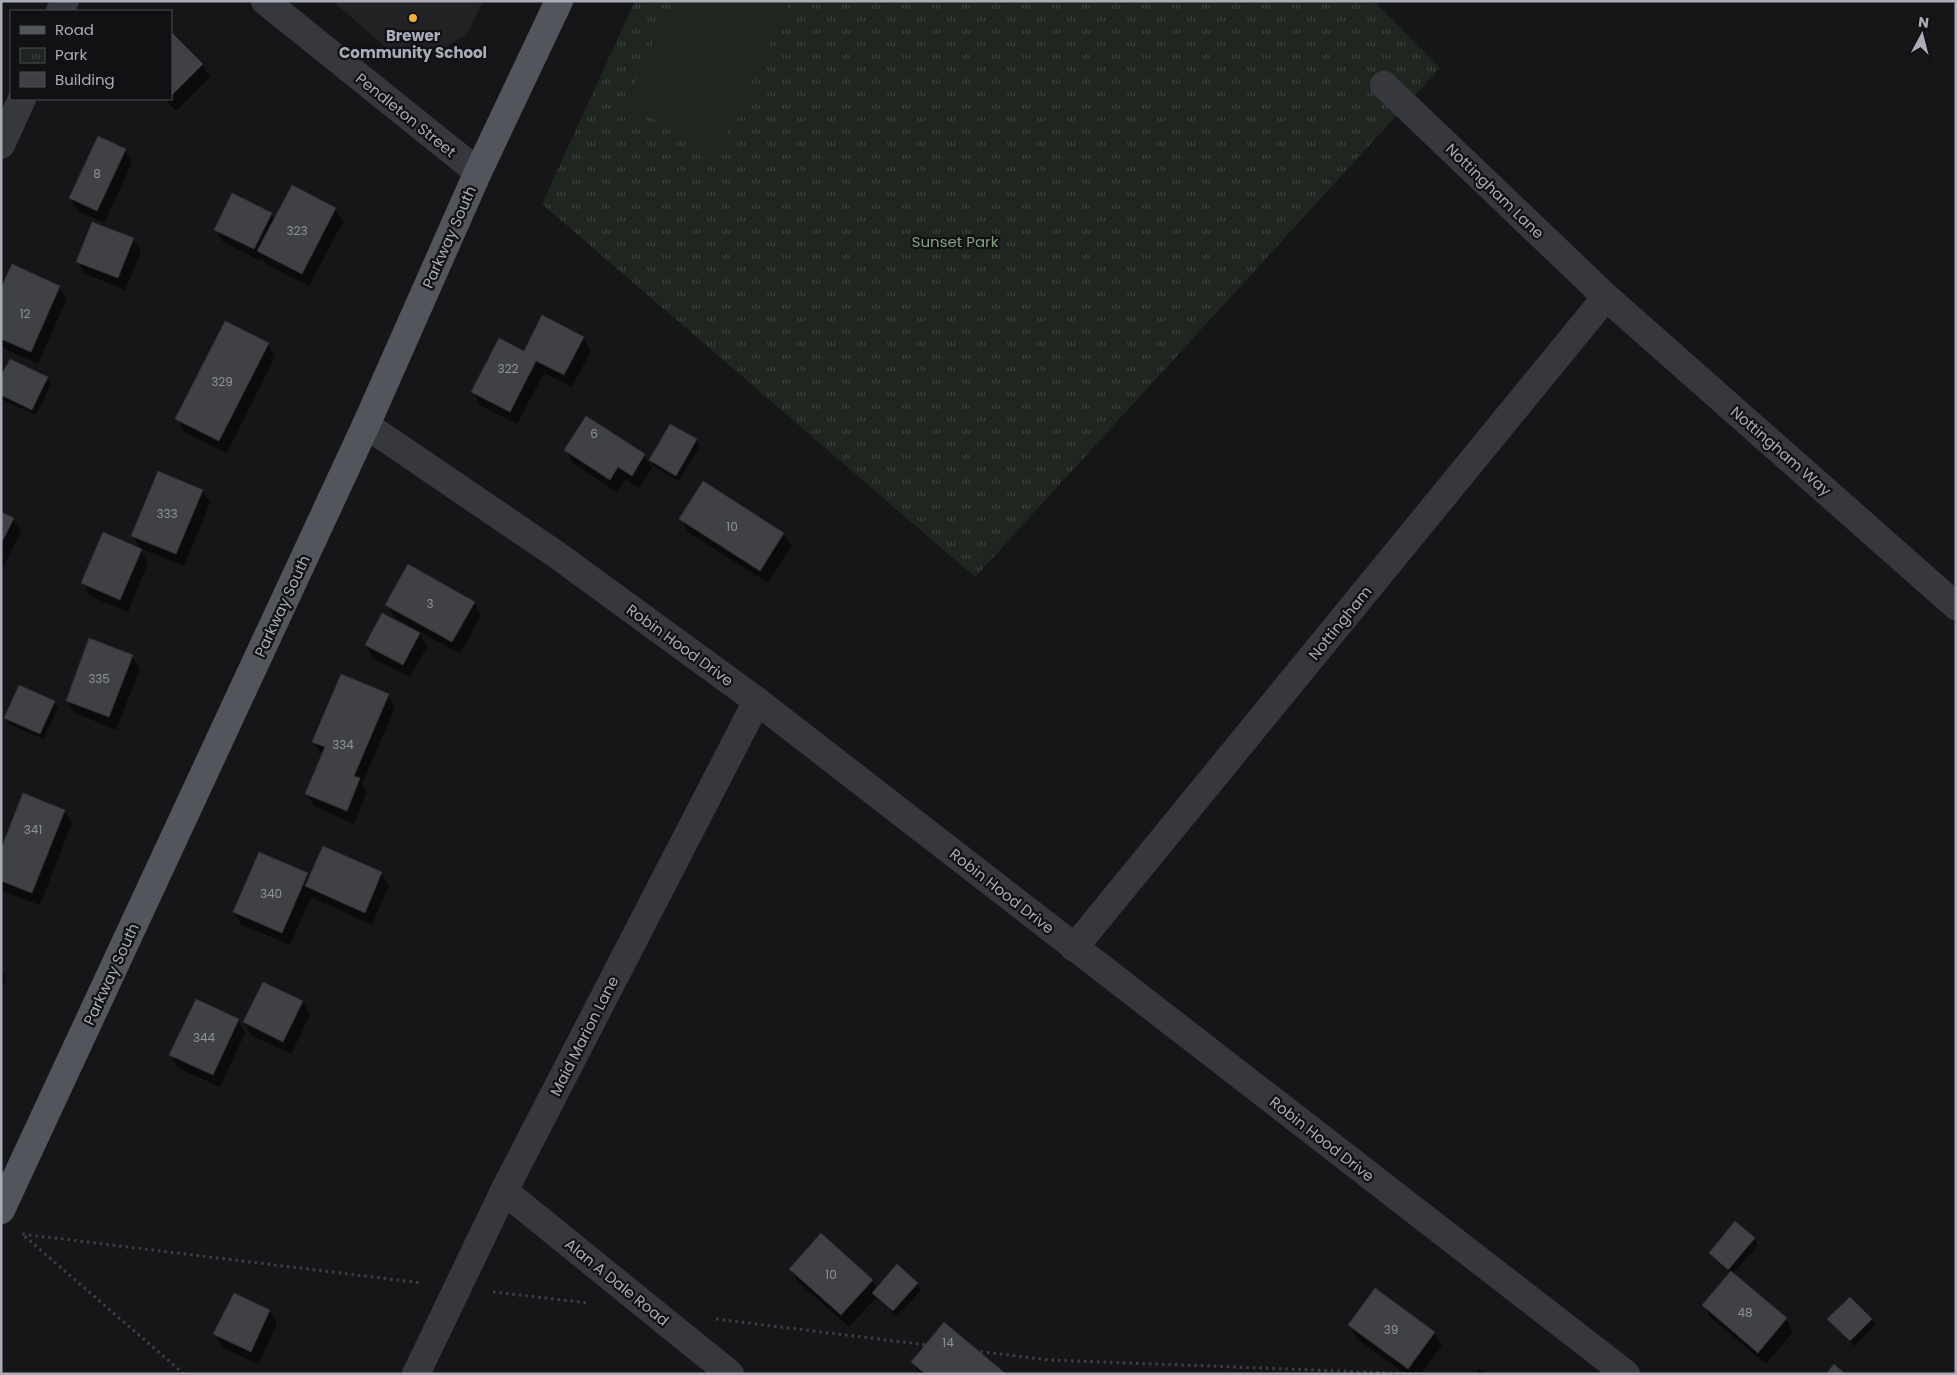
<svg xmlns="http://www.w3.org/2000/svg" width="1957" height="1375" font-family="Poppins,sans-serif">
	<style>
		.built { fill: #222225 }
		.park { fill: url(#park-tufts) }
		.garden { fill: #1e261f }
		.shadow { fill: #0007 }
		.building { fill: #404145; stroke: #303034 }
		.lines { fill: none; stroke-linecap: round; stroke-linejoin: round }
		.path { stroke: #3d3f44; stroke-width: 3; stroke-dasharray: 2.5 4; stroke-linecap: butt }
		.minor { stroke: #37383d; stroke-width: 28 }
		.major { stroke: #53555c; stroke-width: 28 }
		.poi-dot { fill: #f2b134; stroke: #111113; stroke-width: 2 }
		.labels { text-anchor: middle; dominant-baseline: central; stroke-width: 4.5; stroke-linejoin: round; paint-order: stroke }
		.number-label { font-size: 12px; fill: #8e929b }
		.poi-label { font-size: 15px; font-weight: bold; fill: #a8adb8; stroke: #111113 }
		.street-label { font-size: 15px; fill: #a8adb8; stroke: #111113 }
		.park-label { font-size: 15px; fill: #7fa381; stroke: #111113 }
	</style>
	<defs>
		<pattern id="park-tufts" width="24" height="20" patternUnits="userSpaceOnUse" patternTransform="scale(1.25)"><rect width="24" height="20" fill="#1e261f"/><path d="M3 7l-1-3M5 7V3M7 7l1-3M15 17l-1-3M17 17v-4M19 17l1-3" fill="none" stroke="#3c433d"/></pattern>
	</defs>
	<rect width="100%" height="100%" fill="#161618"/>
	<path class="built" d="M332,1H483L467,34L430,56L394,54Z"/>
	<path class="park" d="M635,1H1374L1440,68L975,577L542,204Z"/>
	<path class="garden" d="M673,1H790L718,151L625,105Z"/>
	<path class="shadow" d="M171,34L202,65L210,77L176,111L165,99H171Z
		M125,150L132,163L104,223L78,211L70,198Z
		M335,209L343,222L309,286L266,264L262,258L261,261L223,242L216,230L271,214L275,220Z
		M133,239L141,252L125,290L85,274L77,262Z
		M59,287L67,299L38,364L1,347V291Z
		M583,338L591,351L572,387L544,373L517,424L480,405L473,392L524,352Z
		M268,344L275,357L227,453L184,432L177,419Z
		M47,378L51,384L36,415L1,399V379Z
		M586,418L644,455L652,468L639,488L626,479L617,492L573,463L566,450Z
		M696,440L700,446L679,481L653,466L650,460Z
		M203,491L210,503L184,566L140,548L148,563L128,612L90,596L83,583L141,550L132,535Z
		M1,513L13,519L21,532L2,570Z
		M681,519L784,534L791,546L768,583L688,532Z
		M474,603L481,615L460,654L394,617L387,605Z
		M383,615L420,634L427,647L410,677L373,658L366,645Z
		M132,656L140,669L116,730L75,713L67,701Z
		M388,695L395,708L362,784L367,792L354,824L314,806L306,794L323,755L313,742Z
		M54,702L58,708L44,739L9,724L6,718Z
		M64,811L72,823L40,905L1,891V852Z
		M260,854L308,874L310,878L381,873L389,886L372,925L313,898L312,895L290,945L242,925L234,912Z
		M1,969L6,978L1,990Z
		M263,984L303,1002L310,1015L291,1054L251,1035L244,1022Z
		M238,1020L245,1033L220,1087L178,1068L171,1055Z
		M1754,1239L1758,1245L1733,1274L1786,1319L1793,1332L1766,1364L1711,1318L1704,1306L1731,1274L1714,1259L1710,1253Z
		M898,1266L917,1284L921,1290L897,1316L876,1297L849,1327L798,1282L790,1269L872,1281L877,1289Z
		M1375,1290L1434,1333L1442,1346L1421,1374H1405L1356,1338L1349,1325Z
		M234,1294L270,1311L277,1324L258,1364L222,1347L215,1334Z
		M1871,1319L1875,1325L1854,1346L1829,1320Z
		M913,1362L1004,1374H919Z
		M1479,1368L1487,1374H1475Z"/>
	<path class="building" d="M171,32L203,64L171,96Z
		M98,136L126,149L97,211L69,198Z
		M292,185L336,208L302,274L257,251Z
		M232,193L272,213L254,249L214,230Z
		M92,222L134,238L118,278L76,262Z
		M12,264L60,286L31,352L1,339V288Z
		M542,315L584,337L564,375L536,361L510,412L471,392L499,338L524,351Z
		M225,321L269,343L219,441L175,419Z
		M10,359L48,377L32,410L1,395V376Z
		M586,416L645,454L632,476L618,467L610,480L564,450Z
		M670,424L697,439L676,476L649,460Z
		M158,471L203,490L176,554L131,536Z
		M703,481L784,533L760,571L679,519Z
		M1,512L14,518L1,544Z
		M103,532L142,549L120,600L81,583Z
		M408,564L475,602L452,642L385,605Z
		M382,613L420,633L403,665L365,645Z
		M89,638L133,655L109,717L66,701Z
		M341,674L389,694L354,776L360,778L347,811L305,794L325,747L312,742Z
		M19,685L55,701L40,734L4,718Z
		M23,793L65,810L32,893L1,881V849Z
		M323,846L382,872L365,913L305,886Z
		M259,852L308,873L282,933L233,912Z
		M263,982L303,1001L283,1042L243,1022Z
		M196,999L239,1019L213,1075L169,1055Z
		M1735,1221L1755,1238L1728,1270L1709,1253Z
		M821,1233L873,1280L841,1315L789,1269Z
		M897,1264L918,1283L893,1311L872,1293Z
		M1731,1271L1787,1318L1758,1353L1702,1305Z
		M1375,1288L1435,1332L1408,1369L1348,1325Z
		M234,1293L270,1310L251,1352L213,1334Z
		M1850,1297L1872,1319L1850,1341L1827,1319Z
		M944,1322L1006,1374H925L911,1362Z
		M1834,1364L1845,1374H1826Z"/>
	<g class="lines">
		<path class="path" d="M493,1292L589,1303
			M716,1319L1049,1360L1418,1374
			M184,1374L22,1234L422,1283"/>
		<path class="minor" d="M265,1L478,172
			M60,11L65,1
			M1384,85L1606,297L1956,606
			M1,145L22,99
			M366,425L557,555L757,701L1626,1374
			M1074,948L1606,297
			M504,1191L730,1374
			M416,1374L504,1191L757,701"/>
		<path class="major" d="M1,1210L366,425L478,172L559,1"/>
	</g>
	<circle class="poi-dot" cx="413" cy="18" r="5"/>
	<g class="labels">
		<g class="number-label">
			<text x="97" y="173">8</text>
			<text x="297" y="230">323</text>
			<text x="25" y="313">12</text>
			<text x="508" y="368">322</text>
			<text x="222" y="381">329</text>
			<text x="594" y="433">6</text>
			<text x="167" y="513">333</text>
			<text x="732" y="526">10</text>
			<text x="430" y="603">3</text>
			<text x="99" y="678">335</text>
			<text x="343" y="744">334</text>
			<text x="33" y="829">341</text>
			<text x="271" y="893">340</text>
			<text x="204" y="1037">344</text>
			<text x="831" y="1274">10</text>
			<text x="1745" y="1312">48</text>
			<text x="1391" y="1329">39</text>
			<text x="948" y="1342">14</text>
		</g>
		<g class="poi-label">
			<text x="413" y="35">Brewer<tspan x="413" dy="17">Community School</tspan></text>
		</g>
		<g class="street-label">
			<text transform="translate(406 115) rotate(39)">Pendleton Street</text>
			<text transform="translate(1495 191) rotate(44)">Nottingham Lane</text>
			<text transform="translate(449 237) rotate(-66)">Parkway South</text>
			<text transform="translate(1781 451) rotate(41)">Nottingham Way</text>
			<text transform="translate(282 606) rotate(-65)">Parkway South</text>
			<text transform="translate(1340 623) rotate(-51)">Nottingham</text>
			<text transform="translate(680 645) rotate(36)">Robin Hood Drive</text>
			<text transform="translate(1002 891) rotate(38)">Robin Hood Drive</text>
			<text transform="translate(111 974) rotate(-65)">Parkway South</text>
			<text transform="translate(584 1036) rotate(-63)">Maid Marion Lane</text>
			<text transform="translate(1322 1139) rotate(38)">Robin Hood Drive</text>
			<text transform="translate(617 1282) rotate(39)">Alan A Dale Road</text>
		</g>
		<g class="park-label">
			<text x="955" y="241">Sunset Park</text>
		</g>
	</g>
	<rect width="1957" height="1375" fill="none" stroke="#a8adb8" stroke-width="5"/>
	<rect x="10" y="10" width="162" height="90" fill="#111113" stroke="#4d4f55"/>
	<rect x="20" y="26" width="25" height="8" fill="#53555c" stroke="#4d4f55"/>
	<text x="55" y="35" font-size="15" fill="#a8adb8">Road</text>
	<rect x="20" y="48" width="25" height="15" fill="url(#park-tufts)" stroke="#4d4f55"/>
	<text x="55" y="60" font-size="15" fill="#a8adb8">Park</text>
	<rect x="20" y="72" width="25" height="15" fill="#404145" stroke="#4d4f55"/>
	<text x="55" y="85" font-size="15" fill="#a8adb8">Building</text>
	<g transform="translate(1922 35) rotate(7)" stroke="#111113" stroke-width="4" paint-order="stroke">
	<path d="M0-4L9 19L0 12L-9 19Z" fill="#a8adb8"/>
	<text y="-8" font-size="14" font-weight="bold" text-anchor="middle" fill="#a8adb8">N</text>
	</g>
</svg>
